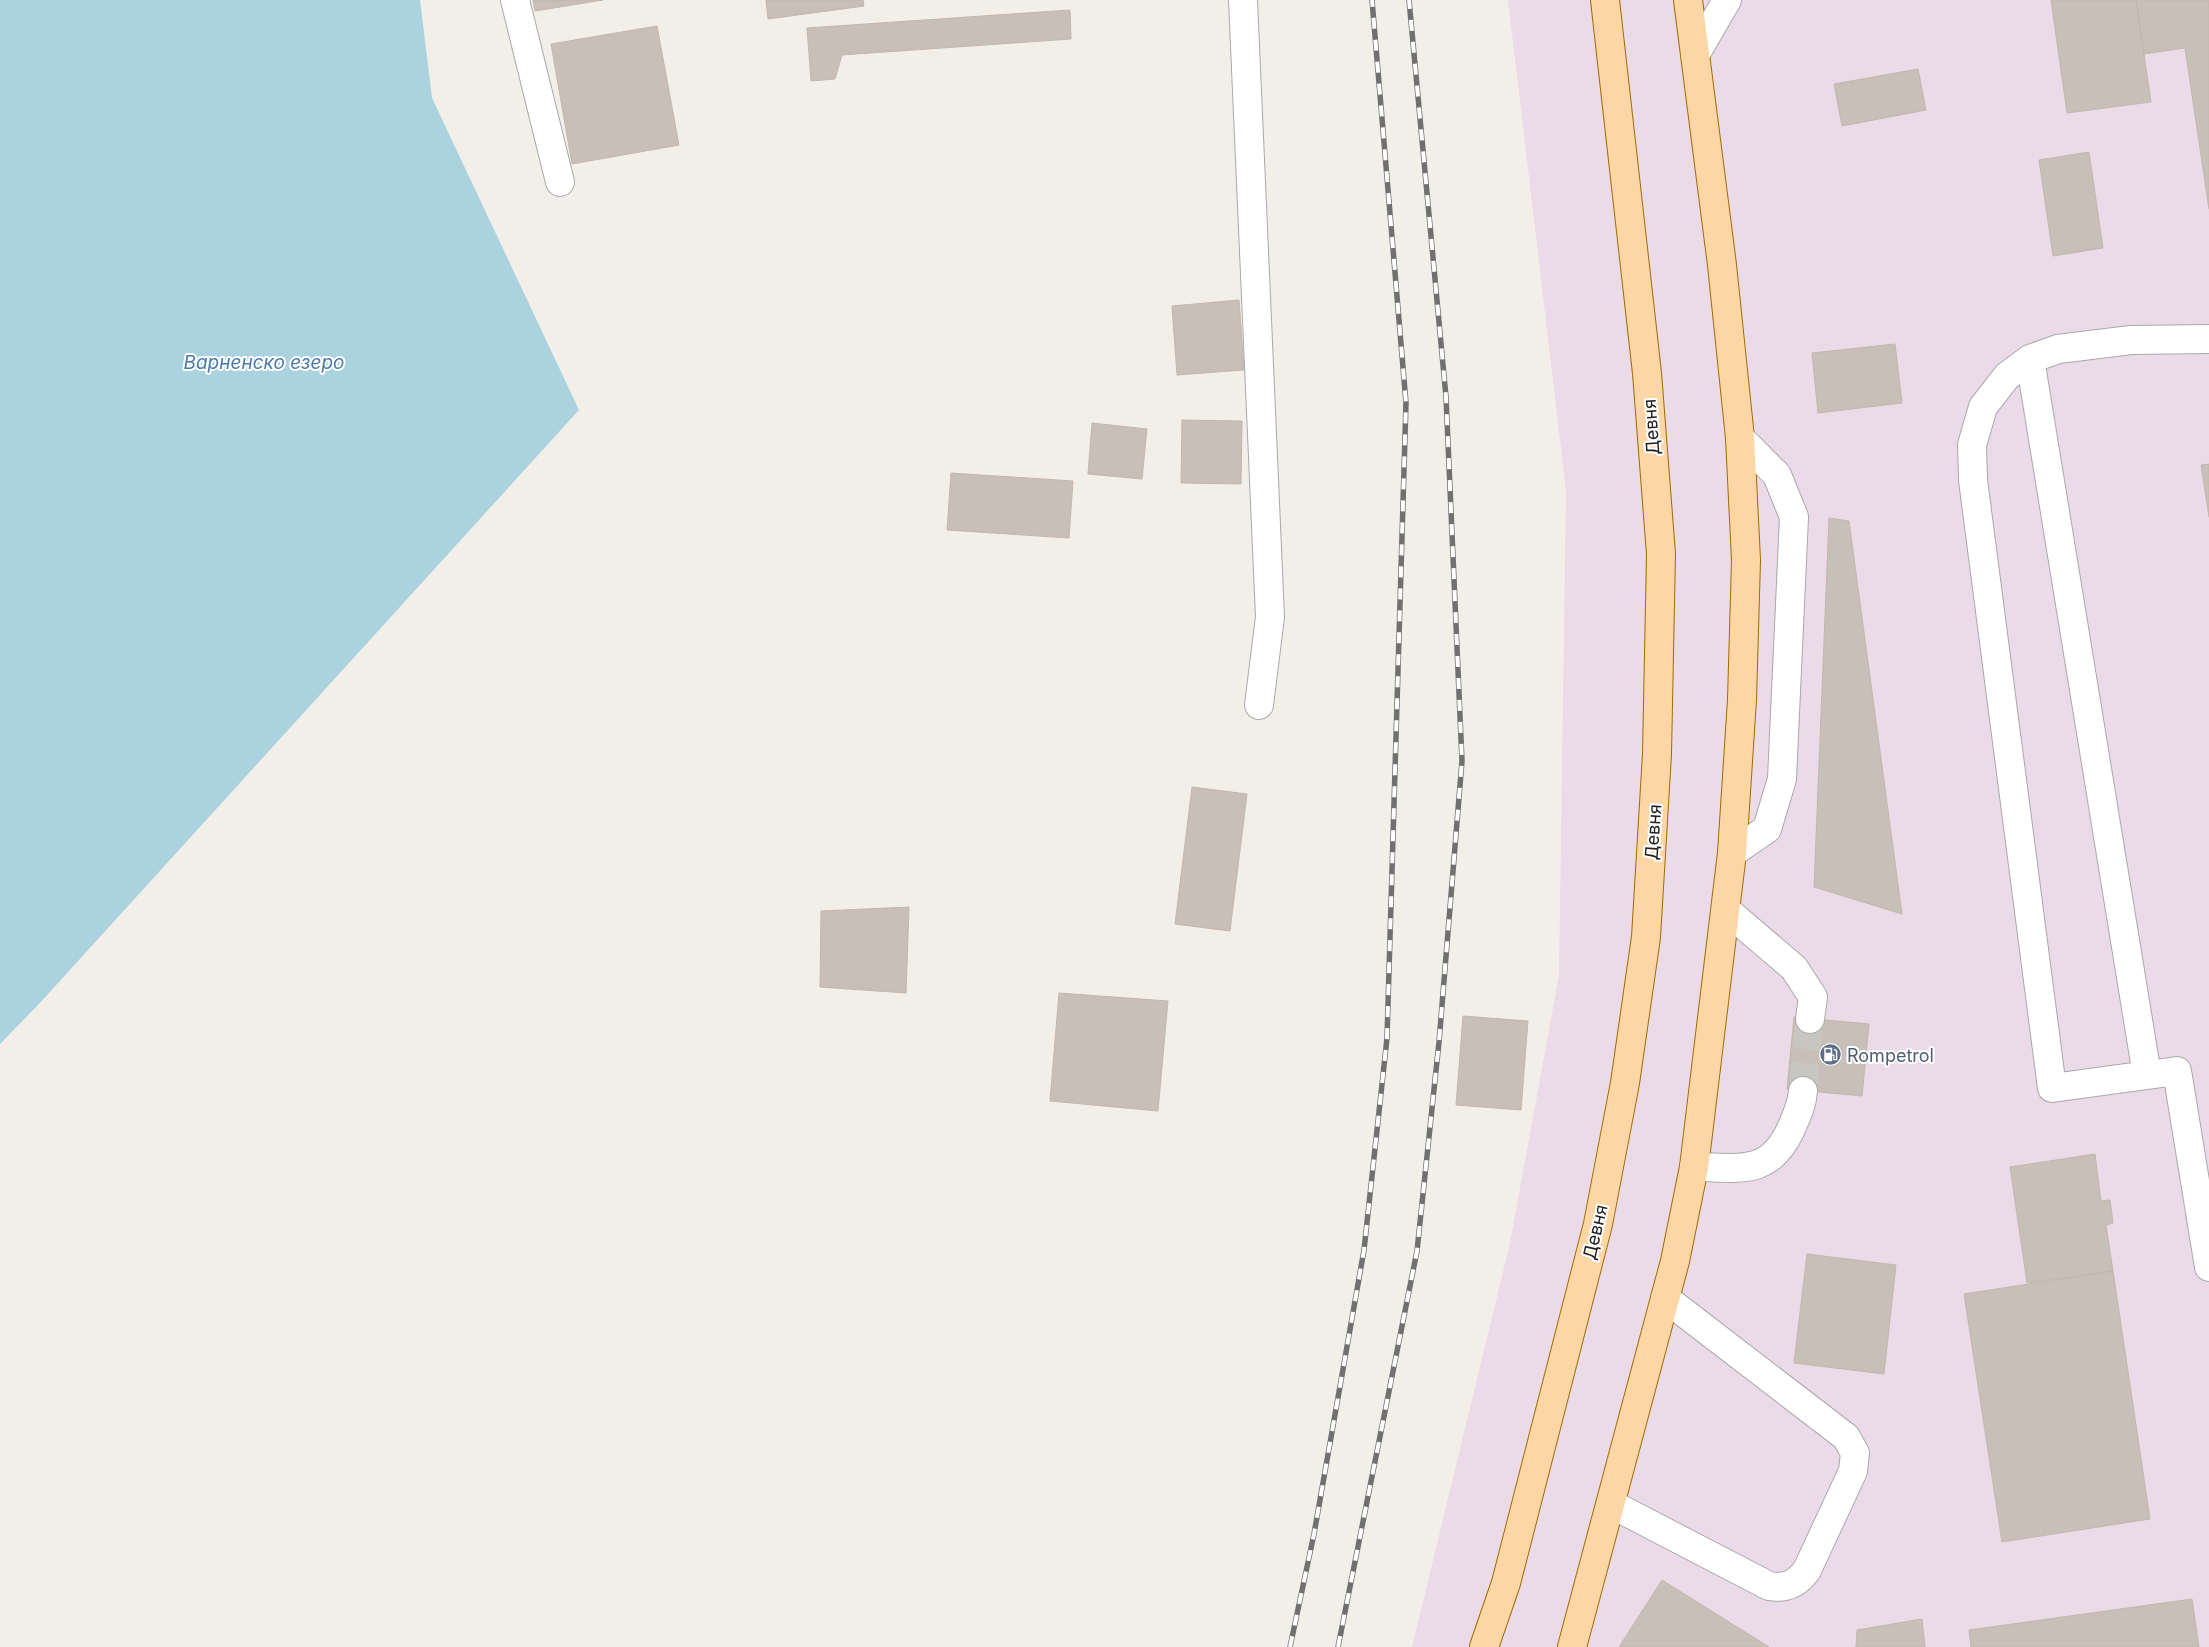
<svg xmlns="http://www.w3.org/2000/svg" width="2209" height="1647" font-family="Inter,sans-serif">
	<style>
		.industrial { fill: #ebdbe8 }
		.water { fill: #aad3df }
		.building { fill: #c7bfb8; stroke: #c4b6ab }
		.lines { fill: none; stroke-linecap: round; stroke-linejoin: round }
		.minor-tunnel { stroke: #c8c6c1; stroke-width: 28; stroke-dasharray: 28 14; stroke-linecap: butt }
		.minor-casing { stroke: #a9a9a9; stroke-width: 30 }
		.major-casing { stroke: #a06b00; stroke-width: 30 }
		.minor { stroke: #fff; stroke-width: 28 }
		.major { stroke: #fcd6a4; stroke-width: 28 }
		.rail-casing { stroke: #707070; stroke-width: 5.5 }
		.rail { stroke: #fff; stroke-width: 4; stroke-dasharray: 11; stroke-linecap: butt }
		.labels { text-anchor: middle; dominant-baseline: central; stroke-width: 4; stroke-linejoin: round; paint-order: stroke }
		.street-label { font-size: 18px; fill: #222; stroke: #fff }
		.service-label { font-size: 18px; fill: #4e5e75; stroke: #fff; text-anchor: start }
		.water-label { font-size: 19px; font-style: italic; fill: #4a7aab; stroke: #fff }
	</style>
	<rect width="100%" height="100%" fill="#f2efe9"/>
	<path class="industrial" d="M1508,0H2209V1647H1412L1510,1243L1559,975L1566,491Z"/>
	<path class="water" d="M0,0H420L432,98L579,410L38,1005L0,1044Z"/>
	<path class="building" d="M533,0H603L535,11Z
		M766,0H863L864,6L768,19Z
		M2051,0H2136L2151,102L2067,113Z
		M2136,0H2209V209L2185,48L2144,54Z
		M1070,10L1071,39L842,55L835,79L811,81L807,28Z
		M657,26L679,145L572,164L551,44Z
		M1918,69L1926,110L1842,126L1834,84Z
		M2089,152L2103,248L2053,256L2039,160Z
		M1239,300L1244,370L1177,375L1172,306Z
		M1895,344L1902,403L1818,413L1812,353Z
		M1182,420L1242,421L1241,484L1181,483Z
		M1092,423L1147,429L1142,479L1088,474Z
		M2209,464V517L2201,465Z
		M951,473L1073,481L1069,538L947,530Z
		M1829,518L1849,521L1902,914L1814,887Z
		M1192,787L1247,794L1230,931L1175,924Z
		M909,907L906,993L820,987L821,911Z
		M1059,993L1168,1001L1158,1111L1050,1101Z
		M1463,1016L1528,1021L1521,1110L1456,1105Z
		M1794,1017L1869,1024L1862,1096L1787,1089Z
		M2095,1154L2101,1201L2110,1200L2113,1223L2106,1225L2113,1271L2027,1283L2010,1167Z
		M1807,1254L1896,1265L1884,1374L1794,1363Z
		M2113,1271L2150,1519L2002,1542L1964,1294Z
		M1662,1580L1769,1647H1619Z
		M2192,1599L2199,1647H1971L1969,1630Z
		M1922,1619L1925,1647H1856L1857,1630Z"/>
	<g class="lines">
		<path class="minor-tunnel" d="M1803,1091L1810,1019"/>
		<defs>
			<path id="minor" d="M515,0L560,182
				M1243,0L1270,617L1259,705
				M1695,55L1727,0
				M2209,339L2131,340L2058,349L2030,359L2007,376L1983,407L1972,445L1973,480L2052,1088L2177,1071L2209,1267
				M2030,359L2147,1075
				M1732,853L1767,829L1782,779L1794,517L1777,475L1740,438
				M1726,910L1794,968L1813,997L1810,1019
				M1694,1167C1738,1167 1768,1177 1790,1131C1796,1117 1802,1106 1803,1091
				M1611,1504L1769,1586C1786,1589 1797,1584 1807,1570L1853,1471L1855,1453L1846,1437L1665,1298"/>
			<path id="major" d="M1484,1647L1506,1583L1598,1224L1625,1083L1646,937L1657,754L1661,554L1647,373L1605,0
				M1572,1647L1675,1261L1694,1167L1732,853L1742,700L1746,560L1740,438L1722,265L1688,0"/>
		</defs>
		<use href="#minor" class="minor-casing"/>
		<use href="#major" class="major-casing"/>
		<use href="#minor" class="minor"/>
		<use href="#major" class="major"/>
		<defs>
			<path id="rail" d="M1290,1647L1314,1534L1364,1250L1387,1038L1406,403L1372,0
				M1338,1647L1417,1251L1439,1042L1462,761L1446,397L1409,0"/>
		</defs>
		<use href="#rail" class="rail-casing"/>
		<use href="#rail" class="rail"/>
	</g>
	<defs>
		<symbol id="fuel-disc" viewBox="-11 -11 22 22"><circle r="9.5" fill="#5c6f8a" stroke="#fff"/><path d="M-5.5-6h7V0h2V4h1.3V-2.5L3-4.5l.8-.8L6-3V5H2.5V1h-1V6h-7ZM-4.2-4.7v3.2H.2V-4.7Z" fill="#fff"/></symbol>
	</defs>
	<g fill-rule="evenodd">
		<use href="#fuel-disc" x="1818" y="1042" width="25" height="25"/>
	</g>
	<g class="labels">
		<g class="street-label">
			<text transform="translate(1651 427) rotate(-94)">Девня</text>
			<text transform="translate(1653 832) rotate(-86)">Девня</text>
			<text transform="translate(1595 1232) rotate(-77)">Девня</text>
		</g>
		<g class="service-label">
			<text x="1847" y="1055">Rompetrol</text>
		</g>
		<g class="water-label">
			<text x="264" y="362">Варненско езеро</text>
		</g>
	</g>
</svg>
